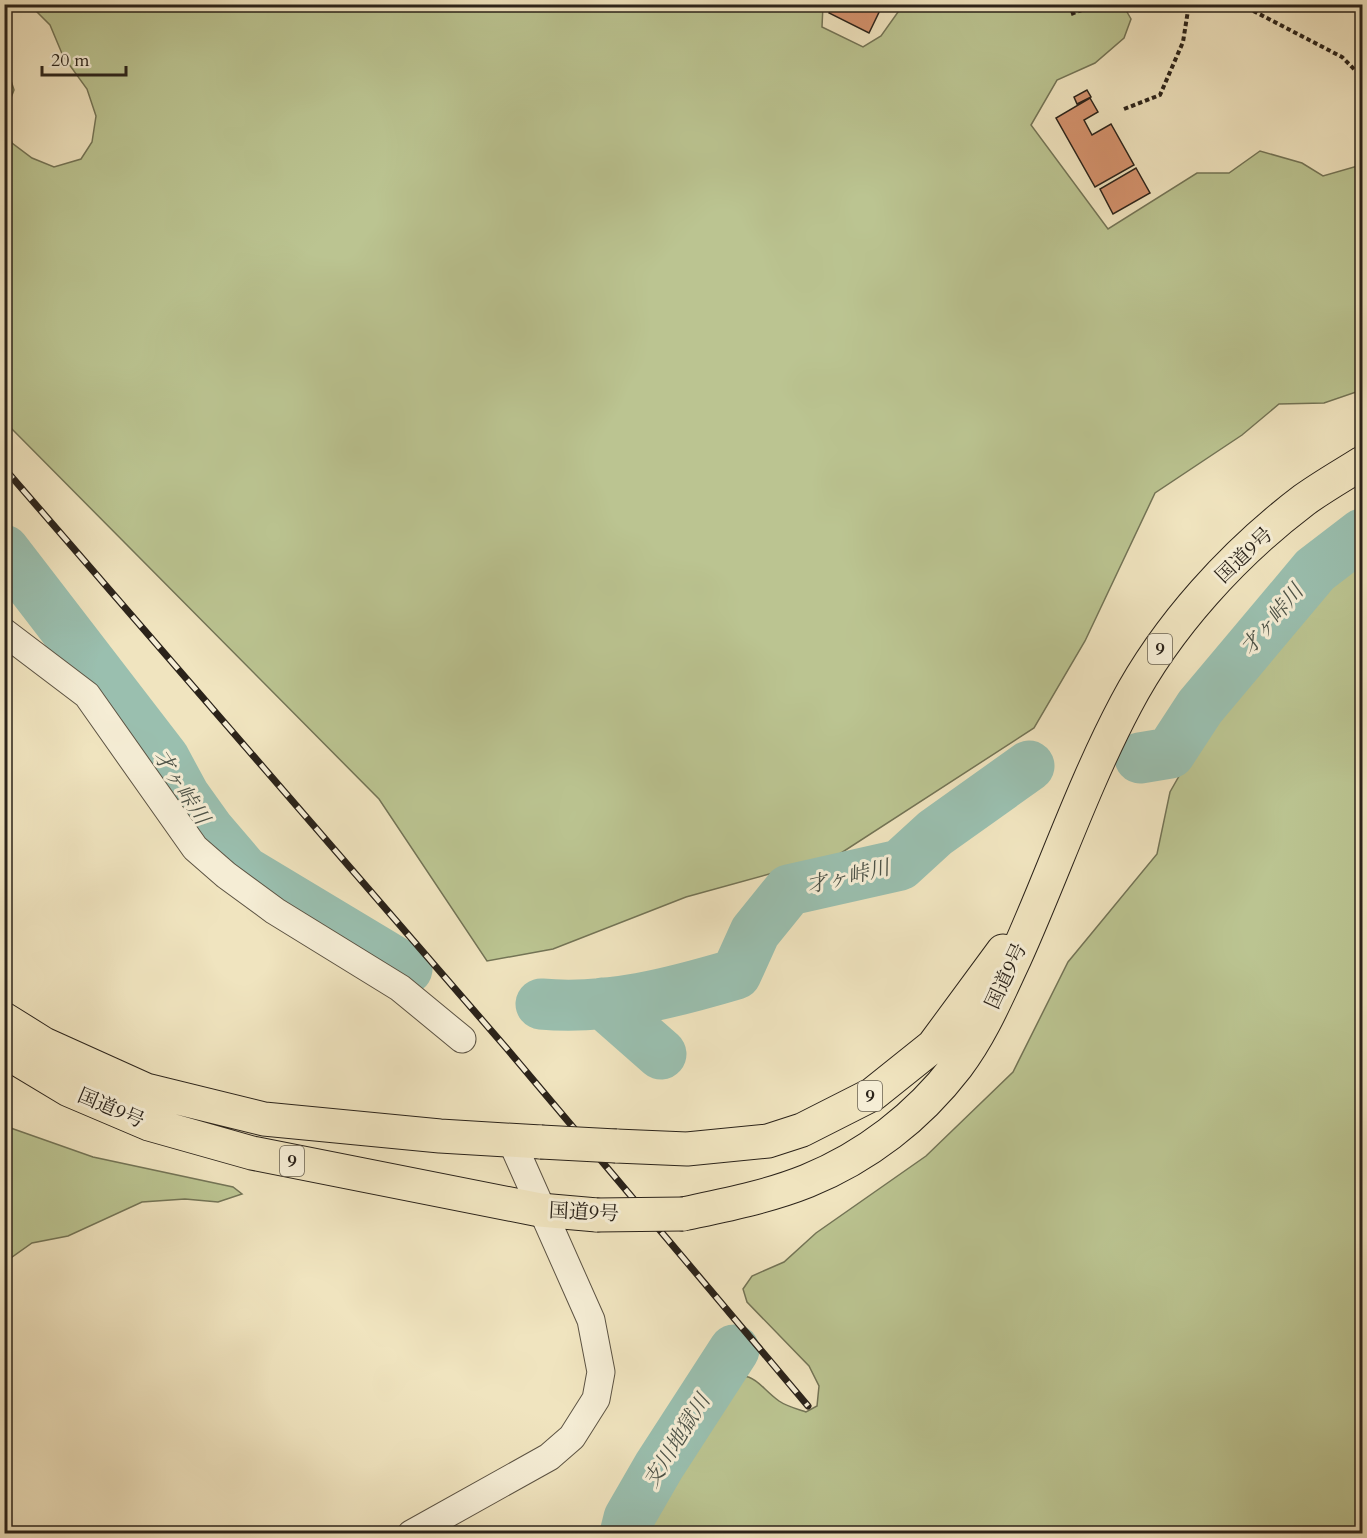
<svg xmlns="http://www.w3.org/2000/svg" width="1367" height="1538" font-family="Cardo,'Noto Serif JP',serif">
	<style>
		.green { fill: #bbc491; stroke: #737456; stroke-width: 1.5 }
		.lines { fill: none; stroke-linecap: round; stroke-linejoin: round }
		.river { stroke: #9abfaf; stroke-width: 51 }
		.building { fill: #d4926d; stroke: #2b231a; stroke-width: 1.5 }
		.minor-casing { stroke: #5c5343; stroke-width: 29 }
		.trunk-casing { stroke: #2b231a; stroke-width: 35 }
		.path { stroke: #2b231a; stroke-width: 4; stroke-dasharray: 4.5 3; stroke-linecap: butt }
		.minor { stroke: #f5edd5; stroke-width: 27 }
		.trunk { stroke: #f0e4bf; stroke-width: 33 }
		.rail-casing { stroke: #2b231a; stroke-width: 7 }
		.rail { stroke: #f5edd5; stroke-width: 4.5; stroke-dasharray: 14; stroke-linecap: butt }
		.trunk-bridge-casing { stroke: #2b231a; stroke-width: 35; stroke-linecap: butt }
		.trunk-bridge { stroke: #f0e4bf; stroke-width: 33 }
		.labels { text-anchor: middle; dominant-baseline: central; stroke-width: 6; stroke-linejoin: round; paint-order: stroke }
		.shield { fill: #f5edd5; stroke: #686052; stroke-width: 1.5 }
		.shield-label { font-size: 18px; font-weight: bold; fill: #2b231a }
		.street-label { font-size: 20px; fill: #2b231a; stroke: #f5edd5 }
		.water-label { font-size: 21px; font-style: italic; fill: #4c5247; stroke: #f5edd5 }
	</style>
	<rect width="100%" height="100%" fill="#f0e4bf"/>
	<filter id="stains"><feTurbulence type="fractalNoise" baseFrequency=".00333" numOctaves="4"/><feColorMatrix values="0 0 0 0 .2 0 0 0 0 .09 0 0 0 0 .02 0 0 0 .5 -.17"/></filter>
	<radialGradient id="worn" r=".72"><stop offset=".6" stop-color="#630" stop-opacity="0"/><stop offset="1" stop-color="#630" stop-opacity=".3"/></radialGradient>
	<path class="green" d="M30,5H823L822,27L863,47L881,36L903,5H1123L1131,19L1124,38L1095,63L1057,80L1031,125L1108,229L1197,173H1229L1260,151L1302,163L1323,176L1361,165L1362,390L1324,403L1279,404L1242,435L1155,493L1085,641L1034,728L838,855L686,897L553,949L487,961L379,799L5,422V120L12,143L32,158L54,167L81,159L92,142L96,116L87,89L63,56L50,25Z
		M4,59L14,90L5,113H4Z
		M1362,557V1533H633L638,1517L725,1379C755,1369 757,1385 779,1401C786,1406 797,1409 806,1412L817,1406L819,1386L809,1366L747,1302L743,1289L752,1276L784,1262L816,1233L926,1156L1013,1072L1068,962L1157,854L1170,792L1212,718L1316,589Z
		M5,1126L93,1157L233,1187L242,1194L218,1202L185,1199L142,1202L68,1236L32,1243L5,1262Z"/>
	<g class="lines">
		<path class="river" d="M4,550L164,758L184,795L209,830L244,871L407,969
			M1140,758L1170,753L1200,707L1315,570L1362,534
			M603,1003L661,1054
			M541,1004C608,1010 672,993 736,974L755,932L789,890L900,865L935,833L1029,766
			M625,1534L629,1518L659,1466L734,1350"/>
	</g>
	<path class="building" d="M833,4H883L869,33L829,13Z
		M1087,90L1091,97L1077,104L1074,97Z
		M1090,98L1098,112L1084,120L1092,135L1111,124L1134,165L1095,187L1056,118Z
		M1136,168L1150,193L1113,214L1100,189Z"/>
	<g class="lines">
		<defs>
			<path id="minor" d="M4,632L87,695L195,848L226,875L275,911L400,988L462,1039
				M411,1534L549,1457L572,1437L596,1399L601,1372L591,1320L511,1140"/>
			<path id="trunk" d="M4,1019L44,1044L146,1090L264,1119L440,1136L541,1142
				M4,1051L69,1090L149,1124L252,1153L540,1210L597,1215
				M616,1146L687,1149L768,1141L802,1130L873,1094L933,1046L1003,951
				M683,1214C725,1205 767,1197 807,1181C866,1157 918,1117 957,1066C982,1033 998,994 1015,958C1053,874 1083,785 1126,704C1167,626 1234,553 1304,500C1322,487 1343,475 1362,463"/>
		</defs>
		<use href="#minor" class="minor-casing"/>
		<use href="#trunk" class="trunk-casing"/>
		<path class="path" d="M1240,4L1342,57L1362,77
			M1071,14L1099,4
			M1124,109L1160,95L1183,42L1189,4"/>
		<use href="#minor" class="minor"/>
		<use href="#trunk" class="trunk"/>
		<defs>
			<path id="rail" d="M4,468L508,1050L808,1406"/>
		</defs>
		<use href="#rail" class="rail-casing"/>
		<use href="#rail" class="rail"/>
		<defs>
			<path id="trunk-bridge" d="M541,1142L616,1146
				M597,1215L683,1214"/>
		</defs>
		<use href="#trunk-bridge" class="trunk-bridge-casing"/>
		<use href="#trunk-bridge" class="trunk-bridge"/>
	</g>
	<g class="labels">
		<g class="shield">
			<rect x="1148" y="634" width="24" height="30" rx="4.5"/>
			<rect x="858" y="1081" width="24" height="30" rx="4.5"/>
			<rect x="280" y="1146" width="24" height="30" rx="4.5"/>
		</g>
		<g class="shield-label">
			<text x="1160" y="649">9</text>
			<text x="870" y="1096">9</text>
			<text x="292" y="1161">9</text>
		</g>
		<g class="street-label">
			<text transform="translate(1244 555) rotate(-44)">国道9号</text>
			<text transform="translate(1006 976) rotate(-65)">国道9号</text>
			<text transform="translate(111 1108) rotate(23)">国道9号</text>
			<text transform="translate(584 1212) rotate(3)">国道9号</text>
		</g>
		<g class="water-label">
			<text transform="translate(1272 620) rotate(-50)">才ヶ峠川</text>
			<text transform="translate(181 787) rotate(57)">才ヶ峠川</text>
			<text transform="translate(848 877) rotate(-13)">才ヶ峠川</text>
			<text transform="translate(677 1441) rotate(-58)">支川地獄川</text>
		</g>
	</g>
	<rect width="1367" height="1538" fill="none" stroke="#f0e4bf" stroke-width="24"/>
	<rect x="6" y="6" width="1355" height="1526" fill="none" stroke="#2b231a" stroke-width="3"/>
	<rect x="12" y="12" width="1343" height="1514" fill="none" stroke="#2b231a" stroke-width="1.5"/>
	<path d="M42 66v9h84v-9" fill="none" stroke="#2b231a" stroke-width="3"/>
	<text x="51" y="66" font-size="18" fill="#2b231a" stroke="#f5edd5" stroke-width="4.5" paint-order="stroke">20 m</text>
	<rect width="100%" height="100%" filter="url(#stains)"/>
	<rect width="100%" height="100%" fill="url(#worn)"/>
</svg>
